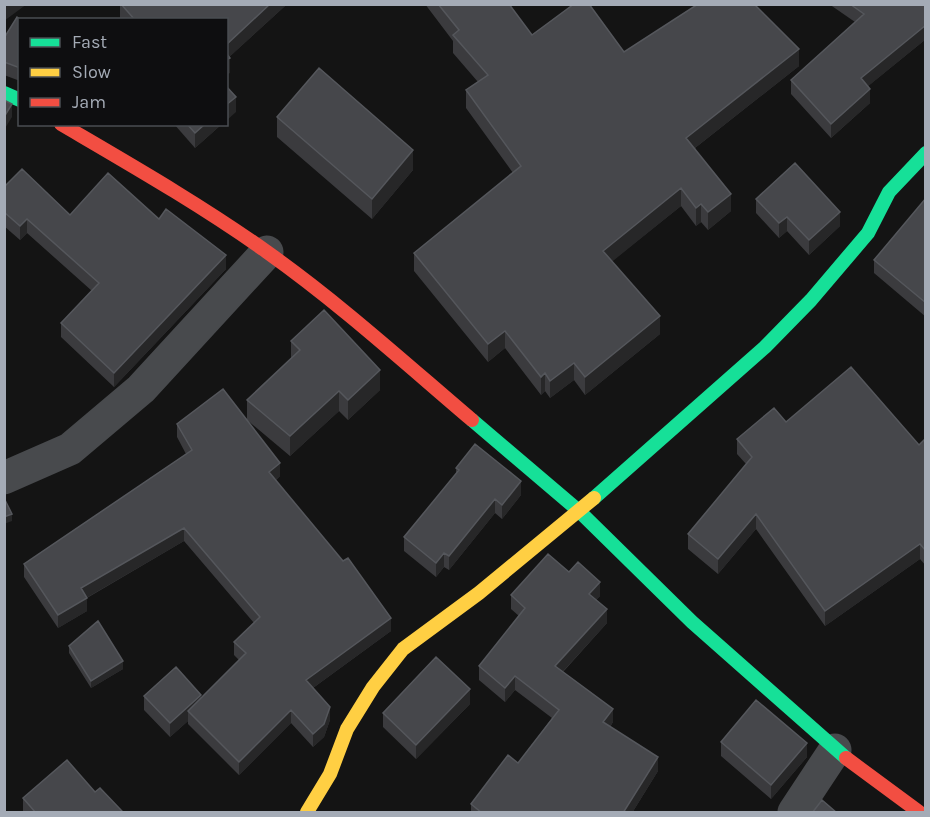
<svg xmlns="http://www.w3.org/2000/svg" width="930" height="817" font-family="Karla,sans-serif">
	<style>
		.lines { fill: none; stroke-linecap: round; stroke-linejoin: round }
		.street { stroke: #484a4d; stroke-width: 33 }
		.fast { stroke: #16e098; stroke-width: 14 }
		.slow { stroke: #ffcf43; stroke-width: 14 }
		.jam { stroke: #f24e42; stroke-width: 14 }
		.wall { fill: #3b3b3e }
		.shaded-wall { fill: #272728 }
		.building { fill: #46474b; stroke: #55575c; stroke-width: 1.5 }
	</style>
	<rect width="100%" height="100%" fill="#141414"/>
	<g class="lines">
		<path class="street" d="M4,478L70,449L141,389L267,252
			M794,812L835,750"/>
		<path class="fast" d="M4,93L20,100
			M472,420L579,511L692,622L846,758
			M594,498L765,347L811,300L868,233L889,192L926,153"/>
		<path class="slow" d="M307,812L330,774L347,729L373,687L403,649L479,593L594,498"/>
		<path class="jam" d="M61,124C131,165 201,205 267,252C339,303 405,363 472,420
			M846,758L919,812"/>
	</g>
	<path class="wall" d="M120,4H285V6L229,57L230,73L226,20H121L120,19Z
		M425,4H509L532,35L624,52L799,66L695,148L731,211L708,230L701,222L696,226L681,206L612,261L660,334L585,395L574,380L550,398L545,391L541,395L505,348L488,362L414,271V253L513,173L466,108V90L478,82L453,53V41Z
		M829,4H926V39L868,86L870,103L831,138L791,94V80L855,22Z
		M20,20V81L4,75V38Z
		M277,117L413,170L372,219L277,137Z
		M174,124H222L195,148Z
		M4,187L70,215L159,219L226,269L114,387L61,337V323L92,291L27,233L20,240L4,226Z
		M926,198V317L874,273V260Z
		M756,199L840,226L809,255L787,231L779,238L756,213Z
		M291,341L380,390L348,420L339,411L290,456L247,420V400L291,359Z
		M786,422L919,445L926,438V566L920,559L825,626L756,529L718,574L688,549V534L746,464L737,454V439Z
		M177,424L280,476L276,480L391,631L313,688L330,720L324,737L313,747L291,723L239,775L188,724V721L170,737L144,710V696L201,698L239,660L234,655V642L254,623L184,541L87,598V611L58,628L24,577V564L186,454L177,437Z
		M456,468L521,495L502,519L495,513L449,570L444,567L436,577L404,551V537L456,474Z
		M569,572L600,596L596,600L607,623L563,672L613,722L610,727L658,771L632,813H471V804L518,763L552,718L515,690L505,702L479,680V666L519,616L511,609V595Z
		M69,646L123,669L91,688L69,653Z
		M470,704L416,759L383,727V713Z
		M721,742L807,757L771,799L721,756Z
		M95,792L122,813H23V798Z"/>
	<path class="shaded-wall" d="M8,4H27L4,21V7Z
		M270,4H285V6L226,60V45Z
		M926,25V39L861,92V78Z
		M799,49V66L686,155V138Z
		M230,58V73L226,75V60Z
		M870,89V103L831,138V124Z
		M236,97V112L226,121V105Z
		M12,104V117L4,130V117Z
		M205,124H222L195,148V133Z
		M413,150V170L372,219V199Z
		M681,188V206L603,269V251Z
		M731,194V211L708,230V212Z
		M701,204V222L696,226V208Z
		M840,212V226L809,255V240Z
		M787,217V231L779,238V223Z
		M27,219V233L20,240V226Z
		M226,255V269L114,387V373Z
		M660,316V334L585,395V377Z
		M505,331V348L488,362V344Z
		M574,363V380L550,398V381Z
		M380,370V390L348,420V400Z
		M545,373V391L541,395V377Z
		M339,391V411L290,456V436Z
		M280,463V476L269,485V472Z
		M521,481V495L502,519V505Z
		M495,499V513L449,570V556Z
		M12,514V521L4,524V517Z
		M756,514V529L718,574V559Z
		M184,528V541L81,601V588Z
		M920,544V559L825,626V611Z
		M444,553V567L436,577V563Z
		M600,582V596L589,608V594Z
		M87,598V611L58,628V615Z
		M607,609V623L555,680V666Z
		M391,618V631L306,693V680Z
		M123,661V669L91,688V681Z
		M515,676V690L505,702V688Z
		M470,689V704L416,759V745Z
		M201,695V709L188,711V721L170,737V723Z
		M330,707V720L324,737L313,747V734Z
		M613,709V722L603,736V722Z
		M291,710V723L239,775V762Z
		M807,743V757L771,799V785Z
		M658,757V771L632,813H623Z"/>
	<path class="building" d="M121,4H270L226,45V20H135Z
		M438,4H509L532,35L574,4H589L624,52L698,4H754L799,49L686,138L731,194L708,212L701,204L696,208L681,188L603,251L660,316L585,377L574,363L550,381L545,373L541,377L505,331L488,344L414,253L521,166L466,90L488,75L453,35L459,30Z
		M850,4H926V25L861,78L870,89L831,124L791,80L864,14Z
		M17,17L21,20H20V68L4,62V38Z
		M226,53L230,58L226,60Z
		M319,68L413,150L372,199L277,117Z
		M226,86L236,97L226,105Z
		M4,100L12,104L4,117Z
		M187,124H205L195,133Z
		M795,163L840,212L809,240L787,217L779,223L756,199Z
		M22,169L70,215L108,173L159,219L166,209L226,255L114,373L61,323L99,283L27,219L20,226L4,212V187Z
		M926,198V303L874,260Z
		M324,310L380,370L348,400L339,391L290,436L247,400L300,350L291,341Z
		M851,367L919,445L926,438V551L920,544L825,611L756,514L718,559L688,534L752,457L737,439L774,408L786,422Z
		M223,389L280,463L269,472L343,561L348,558L391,618L306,680L330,707L324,724L313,734L291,710L239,762L188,711L246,653L234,642L260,617L184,528L81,588L87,598L58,615L24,564L192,450L177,424Z
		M475,444L521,481L502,505L495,499L449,556L444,553L436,563L404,537L459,470L456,468Z
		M4,498L12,514L4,517Z
		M548,554L569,572L578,562L600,582L589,594L607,609L555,666L613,709L603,722L658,757L623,813H482L471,804L508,755L518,763L559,710L515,676L505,688L479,666L525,608L511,595Z
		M98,621L123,661L91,681L69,646Z
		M436,657L470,689L416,745L383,713Z
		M176,667L201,695L170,723L144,696Z
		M756,700L807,743L771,785L721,742Z
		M67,760L95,792L100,788L122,811L119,813H36L23,798Z
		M822,800L837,813H812Z"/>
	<rect width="930" height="817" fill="none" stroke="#a4abb6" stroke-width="12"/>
	<rect x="18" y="18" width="210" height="108" fill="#0e0e10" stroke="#4a4d52" stroke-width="1.5"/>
	<rect x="30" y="38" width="30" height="9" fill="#16e098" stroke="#4a4d52" stroke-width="1.5"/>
	<text x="72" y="48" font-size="18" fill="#a4abb6">Fast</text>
	<rect x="30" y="68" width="30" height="9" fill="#ffcf43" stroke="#4a4d52" stroke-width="1.5"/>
	<text x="72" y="78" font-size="18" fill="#a4abb6">Slow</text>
	<rect x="30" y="98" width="30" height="9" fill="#f24e42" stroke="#4a4d52" stroke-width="1.5"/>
	<text x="72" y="108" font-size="18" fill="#a4abb6">Jam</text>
</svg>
